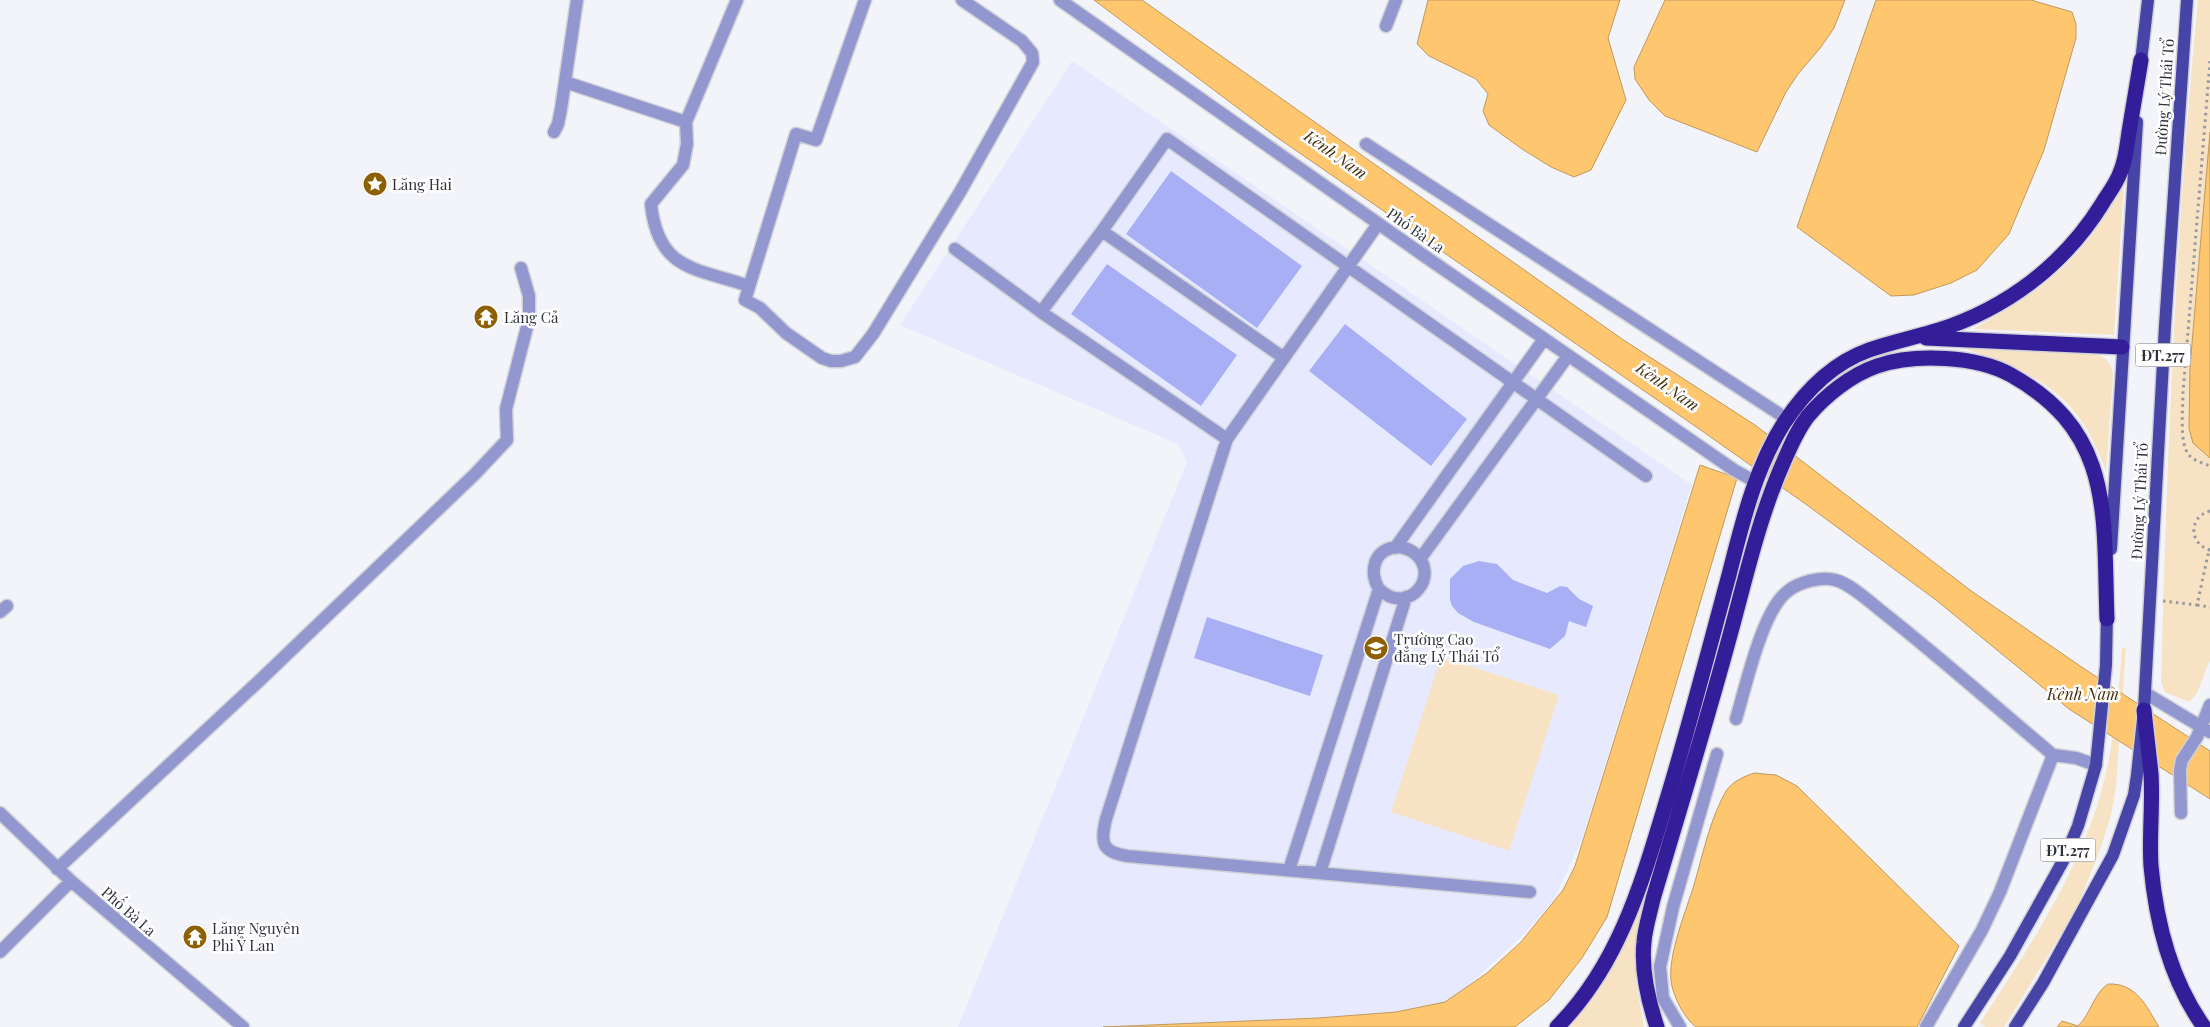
<svg xmlns="http://www.w3.org/2000/svg" width="2210" height="1027" font-family="'Playfair Display',serif">
	<style>
		.built { fill: #e7e9ff }
		.green { fill: #f7e2c4 }
		.water { fill: #fec66e; stroke: #c0995e }
		.building { fill: #a8aff4 }
		.lines { fill: none; stroke-linecap: round; stroke-linejoin: round }
		.minor-casing { stroke: #d0d1d7; stroke-width: 15 }
		.major-casing { stroke: #d0d1d7; stroke-width: 15 }
		.highway-casing { stroke: #d0d1d7; stroke-width: 18 }
		.path { stroke: #9798a0; stroke-width: 3; stroke-dasharray: 2.5 4; stroke-linecap: butt }
		.minor { stroke: #9297cf; stroke-width: 12 }
		.major { stroke: #4744a8; stroke-width: 12 }
		.highway { stroke: #331d98; stroke-width: 15 }
		.labels { text-anchor: middle; dominant-baseline: central; stroke-width: 5; stroke-linejoin: round; paint-order: stroke }
		.shield { fill: #fff; stroke: #6d6e75; stroke-width: 1 }
		.shield-label { font-size: 14px; font-weight: bold; fill: #2e303a }
		.street-label { font-size: 15px; fill: #2e303a; stroke: #fff }
		.poi-label { font-size: 15px; fill: #2e303a; stroke: #fff; text-anchor: start }
		.water-label { font-size: 16px; font-style: italic; fill: #442e07; stroke: #fff }
	</style>
	<rect width="100%" height="100%" fill="#f3f4fa"/>
	<path class="built" d="M1072,61L1692,485L1582,839L1553,901L1521,937L1453,999L1436,1008L1366,1018L1143,1027H958L1187,462L1178,444L900,325Z"/>
	<path class="green" d="M2198,0H2210V660L2197,693L2189,702L2165,692L2161,682C2167,455 2176,226 2198,0Z
		M2124,185L2114,335L1973,329C2017,305 2057,280 2088,240C2101,223 2111,203 2124,185Z
		M1959,347L2095,353C2106,358 2112,363 2113,375L2106,471C2099,453 2091,435 2080,419C2054,380 2002,360 1959,347Z
		M2122,648H2126L2116,787L2111,815L2100,850L2076,910L2004,1027H1986L1980,1023C2023,957 2071,885 2096,809C2113,757 2118,702 2122,648Z
		M1441,657L1559,695L1509,851L1391,812Z
		M1646,894L1651,895L1635,958L1636,983L1644,1027H1568C1605,989 1626,942 1646,894Z"/>
	<path class="water" d="M1094,0H1142L1622,339L1755,425L1970,590L2083,668L2210,751V799L2069,709L1936,600L1807,505L1695,426L1275,136Z
		M1428,0H1620L1608,38L1626,100L1591,170L1574,177L1551,167L1522,149L1489,125L1483,111L1488,94L1476,79L1429,56L1417,44Z
		M1665,0H1845L1834,28L1821,47L1798,74L1786,92L1757,152L1665,116L1649,100L1635,79L1634,67Z
		M1876,0H2031L2072,12L2076,24V38L2044,150L2009,234L1977,270L1951,283L1914,295L1891,296L1797,227Z
		M2210,132V458L2193,443L2189,428L2190,367Z
		M1700,465L1737,478L1607,917L1582,958L1549,1000L1515,1027H1103L1318,1018L1396,1012L1445,1002L1487,973L1521,942L1563,890L1575,866Z
		M1754,773L1776,775L1797,786L1959,946L1917,1027H1696C1684,1018 1673,996 1671,981C1668,954 1686,911 1694,885C1703,854 1710,819 1726,791C1733,781 1743,777 1754,773Z
		M2108,984C2137,983 2146,1006 2159,1027H2057L2062,1021L2078,1026C2091,1014 2093,994 2108,984Z"/>
	<path class="building" d="M1171,171L1302,266L1257,328L1126,234Z
		M1107,264L1237,355L1201,406L1071,314Z
		M1345,324L1467,419L1431,466L1309,371Z
		M1479,561L1497,564L1513,580L1547,593L1560,586L1567,587L1579,599L1593,606L1586,627L1569,621L1565,636L1550,649L1474,622L1458,613L1452,606L1450,600V579L1463,566Z
		M1207,617L1323,655L1310,696L1194,658Z"/>
	<g class="lines">
		<defs>
			<path id="minor" d="M865,0L816,140L796,134L745,300L760,308L786,333L822,358L831,361H841L855,357L873,334L960,192L1033,62L1032,53L1022,41L962,0
				M1060,0L1423,255L1734,470L1756,482
				M1386,26L1396,0
				M565,82L686,122L737,0
				M686,122L687,144L683,165L651,204C658,271 696,268 749,286
				M554,132L558,124L561,109L577,0
				M1366,144L1787,419
				M1378,224L1227,439L1106,819C1100,843 1102,852 1127,856L1530,892
				M1102,231L1284,358
				M955,249L1041,312L1227,439
				M1041,312L1102,231L1167,139L1646,476
				M1395,548L1544,339
				M1420,559L1568,356
				M0,612L7,606
				M2145,693L2210,732
				M1736,719C1746,686 1762,610 1788,591C1799,582 1822,576 1835,580C1850,583 1872,604 1885,614C1942,659 1997,708 2053,755L2076,758L2096,765
				M0,813L71,881L243,1027
				M2181,813L2180,770L2182,760L2197,737L2210,705
				M57,869L258,682L475,474L507,440L506,409L529,319V296L521,268
				M1289,870L1379,589C1370,574 1372,554 1391,548C1399,546 1407,548 1413,552C1443,573 1409,618 1379,589
				M1320,873L1406,597
				M0,952L71,881
				M1680,1027L1663,998L1660,967L1673,907L1717,754
				M1926,1027L1982,930L2000,892L2053,755"/>
			<path id="major" d="M2140,70L2148,0
				M2111,549L2137,122
				M1964,1027L2010,956L2063,861L2078,826L2096,765L2106,665L2107,611
				M2015,1027L2043,983L2113,855L2134,795L2137,775L2144,710L2165,326L2187,0"/>
			<path id="highway" d="M1926,338L2122,347
				M2144,710C2146,731 2149,753 2151,774C2153,805 2149,835 2151,866C2156,921 2171,981 2204,1027
				M1557,1027C1620,964 1643,879 1668,796C1690,723 1709,649 1729,575C1742,524 1755,468 1784,423C1805,391 1833,363 1869,350C1892,342 1916,337 1939,330C2007,308 2064,265 2102,204C2108,194 2116,184 2120,173C2126,160 2127,145 2129,132C2133,108 2137,84 2141,60
				M1657,1027C1648,1000 1641,970 1644,942C1645,928 1650,913 1653,899C1679,811 1706,724 1730,635C1746,577 1759,517 1784,461C1791,445 1797,430 1808,416C1826,395 1851,375 1877,366C1915,353 1977,356 2011,375C2115,433 2103,516 2107,619"/>
		</defs>
		<use href="#minor" class="minor-casing"/>
		<use href="#major" class="major-casing"/>
		<use href="#highway" class="highway-casing"/>
		<path class="path" d="M2210,61L2183,393C2183,408 2179,444 2189,455C2194,461 2203,463 2210,466
			M2210,511C2188,517 2189,544 2210,550
			M2163,601L2197,605L2209,550
			M2197,605L2210,607"/>
		<use href="#minor" class="minor"/>
		<use href="#major" class="major"/>
		<use href="#highway" class="highway"/>
	</g>
	<defs>
		<symbol id="sight-disc" viewBox="-11 -11 22 22"><circle r="9.5" fill="#8c6003" stroke="#fff"/><path d="M0-6L1.8-2.2L6-1.7L2.9 1.2L3.7 5.4L0 3.3L-3.7 5.4L-2.9 1.2L-6-1.7L-1.8-2.2Z" fill="#fff"/></symbol>
		<symbol id="temple-disc" viewBox="-11 -11 22 22"><circle r="9.5" fill="#8c6003" stroke="#fff"/><path d="M0-6L5-2H3V0L6.5 2.5H4V6H1.5V3h-3V6H-4V2.5H-6.5L-3 0V-2H-5Z" fill="#fff"/></symbol>
		<symbol id="university-disc" viewBox="-11 -11 22 22"><circle r="9.5" fill="#8c6003" stroke="#fff"/><path d="M0-5L7-2L0 1L-7-2ZM-4 1L0 2.5L4 1V4Q0 6-4 4Z" fill="#fff"/></symbol>
	</defs>
	<g fill-rule="evenodd">
		<use href="#sight-disc" x="361" y="170" width="28" height="28"/>
		<use href="#temple-disc" x="472" y="303" width="28" height="28"/>
		<use href="#university-disc" x="1362" y="634" width="28" height="28"/>
		<use href="#temple-disc" x="181" y="923" width="28" height="28"/>
	</g>
	<g class="labels">
		<g class="shield">
			<rect x="2135.5" y="343.5" width="55" height="23" rx="4"/>
			<rect x="2040.5" y="838.5" width="55" height="23" rx="4"/>
		</g>
		<g class="shield-label">
			<text x="2163" y="355">ĐT.277</text>
			<text x="2068" y="850">ĐT.277</text>
		</g>
		<g class="street-label">
			<text transform="translate(2164 97) rotate(-86)">Đường Lý Thái Tổ</text>
			<text transform="translate(1416 230) rotate(35)">Phố Bà La</text>
			<text transform="translate(2139 501) rotate(-87)">Đường Lý Thái Tổ</text>
			<text transform="translate(129 911) rotate(41)">Phố Bà La</text>
		</g>
		<g class="poi-label">
			<text x="392" y="184">Lăng Hai</text>
			<text x="504" y="317">Lăng Cả</text>
			<text x="1394" y="639">Trường Cao<tspan x="1394" dy="17">đẳng Lý Thái Tổ</tspan></text>
			<text x="212" y="928">Lăng Nguyên<tspan x="212" dy="17">Phi Ỷ Lan</tspan></text>
		</g>
		<g class="water-label">
			<text transform="translate(1336 154) rotate(35)">Kênh Nam</text>
			<text transform="translate(1668 386) rotate(35)">Kênh Nam</text>
			<text x="2083" y="693">Kênh Nam</text>
		</g>
	</g>
</svg>
